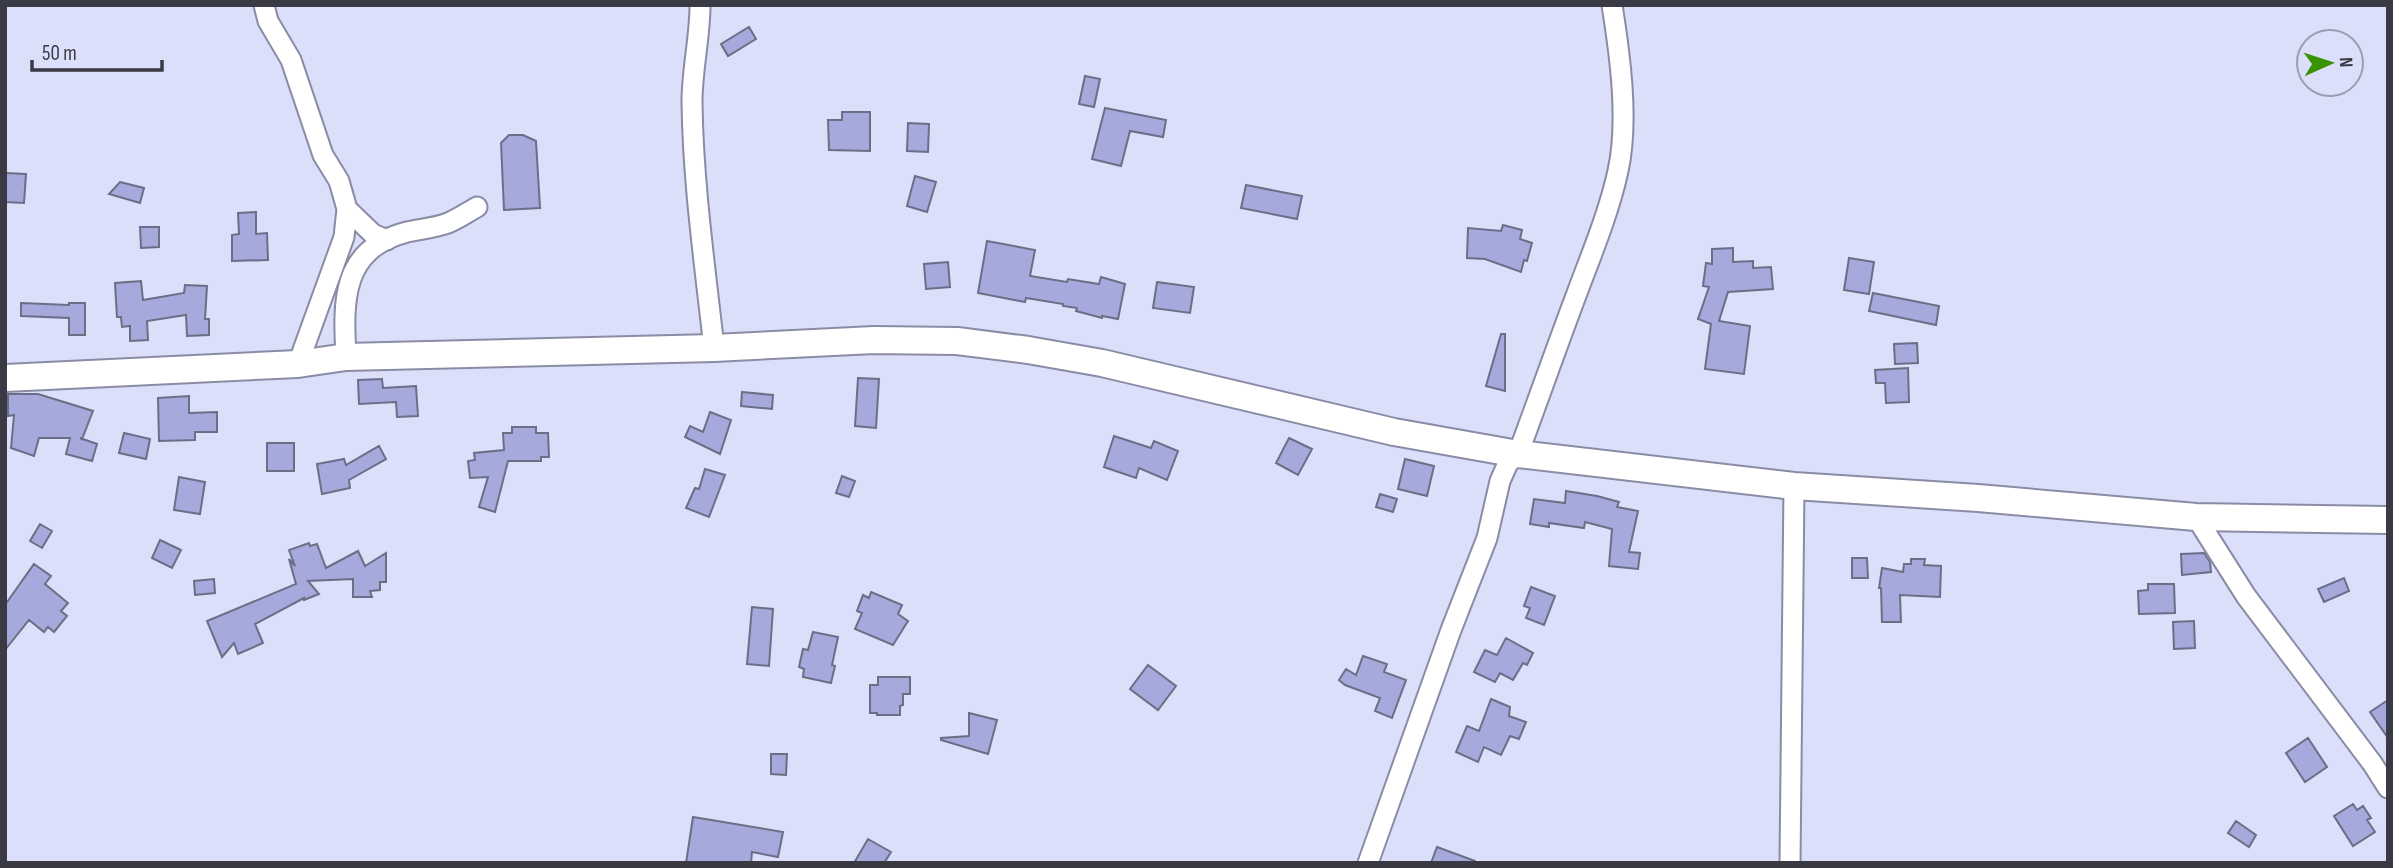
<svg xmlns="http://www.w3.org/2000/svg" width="2393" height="868" font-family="'Sofia Sans Condensed',sans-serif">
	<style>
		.building { fill: #a5a9dc; stroke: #6c6e86; stroke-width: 2 }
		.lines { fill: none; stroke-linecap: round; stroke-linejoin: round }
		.street-casing { stroke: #8a8ca5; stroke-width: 23 }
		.secondary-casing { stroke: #8a8ca5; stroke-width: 30 }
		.street { stroke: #fff; stroke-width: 19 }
		.secondary { stroke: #fff; stroke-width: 26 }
	</style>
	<rect width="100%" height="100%" fill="#dcdffa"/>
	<path class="building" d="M749,27L756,39L728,56L721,44Z
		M1085,76L1100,79L1094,107L1079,104Z
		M1105,108L1166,120L1163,137L1130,131L1121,166L1092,159Z
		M842,112H870V151L829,150L828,120H842Z
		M908,123L929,124L928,152L907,151Z
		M509,135H523L536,141L540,208L504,210L501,143Z
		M6,173L26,174L24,203L5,202Z
		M915,176L936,182L927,212L907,206Z
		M120,182L144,188L140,203L109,194Z
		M1246,185L1302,196L1297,219L1241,208Z
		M256,212V234L267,233L268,260L232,261V235L239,234L238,213Z
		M1503,225L1522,230L1520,239L1532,243L1527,261L1524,260L1521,272L1485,259L1467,258L1468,228L1501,231Z
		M140,227H159V247L141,248Z
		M987,241L1035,250L1030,276L1067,282L1068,279L1099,284L1101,277L1125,284L1118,319L1102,316V318L1076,311L1077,308L1063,306V304L1026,298L1025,302L978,293Z
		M1733,248V262L1753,261V268L1771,267L1773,289L1728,292L1719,321L1750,326L1744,374L1705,369L1711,324L1698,319L1709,287L1703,286L1706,263L1712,264V249Z
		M1849,258L1874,262L1869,294L1844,290Z
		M948,262L950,287L926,289L924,264Z
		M141,281L143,300L184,293L185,285L207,286L205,319H209V335L187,336L186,315L147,321L148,340L130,341V326L122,327L121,317H117L115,283Z
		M1157,282L1194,287L1190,313L1153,308Z
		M1873,293L1939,306L1936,325L1869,311Z
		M21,303L69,305V303H85V335H69V318L21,316Z
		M1501,334H1505V391L1486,386Z
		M1917,343L1918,363L1895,364L1894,344Z
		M1908,368L1909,402L1886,403L1885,383H1876L1875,370Z
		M858,378L879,379L876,428L855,426Z
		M382,379L383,388L416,386L418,416L397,417L396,402L359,404L358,380Z
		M742,392L773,395L772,409L741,406Z
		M8,394H38L93,411L82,439L80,438L97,444L92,461L66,454L70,438H39L34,456L11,448L14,415L8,416Z
		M189,396V413L217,412V432H195V440L159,441L158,398Z
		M710,412L731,420L720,454L685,437L690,426L703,432Z
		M512,427H536V433H548L549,457H541V461H508L495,512L479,507L488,477L470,478L468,461L475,460L474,453L504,450L503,433H512Z
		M124,433L150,439L146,459L119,453Z
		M1114,436L1151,448L1154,441L1178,451L1167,480L1139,468L1136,478L1104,467Z
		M1289,438L1312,449L1298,475L1276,463Z
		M267,443H294V471H267Z
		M379,446L386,459L349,480L350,488L322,494L317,464L344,459L346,465Z
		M1405,459L1434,466L1427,496L1398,489Z
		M705,469L725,475L709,517L686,508L695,488L699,489Z
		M842,476L855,481L849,497L836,493Z
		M179,477L205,482L200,514L174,510Z
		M1566,491L1597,496L1619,502L1617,507L1638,511L1629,552L1640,553L1638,569L1609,566L1612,529L1585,522L1584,528L1549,523V527L1530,524L1534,499L1565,503Z
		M1380,494L1397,499L1393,512L1376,507Z
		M40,524L52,531L42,548L30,541Z
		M160,540L181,550L172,568L152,558Z
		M309,543L310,546L317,544L326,568L358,551L365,566L386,553V582H380V590L370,591L372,597H353V579L308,581L319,594L304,600V598L255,624L263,643L238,654L234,643L222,657L207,621L296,584L289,559L295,566L289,550Z
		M2204,553L2210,562L2211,572L2182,575L2181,554Z
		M1852,558H1867L1868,578H1852Z
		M1911,559H1925L1924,565L1941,566L1940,597L1900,595L1901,622H1882L1881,588H1879L1882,568L1903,572L1904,564H1911Z
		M34,564L51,576L45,584L68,603L61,611L67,616L54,632L48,627L44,632L29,620L5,650V605Z
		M2344,578L2349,591L2324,602L2318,589Z
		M214,579L215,593L195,595L194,581Z
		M2148,584H2174L2175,613L2139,614L2138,591L2148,590Z
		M1531,587L1555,596L1544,625L1526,618L1530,608L1524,606Z
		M871,592L902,605L898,614L908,621L893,645L855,629L862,613L857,611L863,595L869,598Z
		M752,607L773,609L769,666L747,664Z
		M2194,621L2195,648L2174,649L2173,622Z
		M813,632L838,637L832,665L835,666L831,683L803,677L804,669L799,667L803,649L808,650Z
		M1506,638L1533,653L1527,665L1523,663L1513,680L1500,673L1495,682L1474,672L1485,650L1497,655Z
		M1363,656L1387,664L1384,672L1406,680L1392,718L1375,711L1380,698L1345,685L1339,680L1346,669L1356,675Z
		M1148,665L1176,686L1158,710L1130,689Z
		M878,677H910V694H903V705L900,706V715H877V713H870V685H878Z
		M1491,699L1510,707L1509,716L1526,722L1519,739L1510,736L1501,755L1484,747L1478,762L1456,752L1467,726L1479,731Z
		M2388,700V738L2370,712Z
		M969,713L997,720L988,754L941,740V738L969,736Z
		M2308,738L2327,767L2305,782L2286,753Z
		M771,754H787L786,775L771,774Z
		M2353,804L2357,810L2363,806L2371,818L2367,820L2375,832L2353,846L2334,816Z
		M693,817L783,832L778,857L752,852L751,863H686Z
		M2236,821L2256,835L2249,847L2228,833Z
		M868,839L891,852L884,863H854Z
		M1437,847L1475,861V863H1431Z"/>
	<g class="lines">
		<defs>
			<path id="street" d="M264,5L268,21L291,60L323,155L339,181L347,209L344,237L298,364
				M700,5C700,38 692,69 692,102C693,184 705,266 714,348
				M347,209L373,234L387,240
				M346,357C343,301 341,249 407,232C420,229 435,228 448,223C458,219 468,212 477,207
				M2196,517L2246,596L2372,763L2388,788
				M1368,863L1451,630L1487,538L1500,481L1508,463L1518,454C1538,400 1557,346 1577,293C1592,253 1609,212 1618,171C1629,121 1620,55 1612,5
				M1790,863L1794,486"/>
			<path id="secondary" d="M5,378L298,364L346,357L714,348L874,340L957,341L1028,350L1102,363L1394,432L1518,454L1794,486L1978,498L2196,517L2388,520"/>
		</defs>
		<use href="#street" class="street-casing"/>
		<use href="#secondary" class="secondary-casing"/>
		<use href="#street" class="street"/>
		<use href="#secondary" class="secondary"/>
	</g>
	<rect width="2393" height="868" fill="none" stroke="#393a44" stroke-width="14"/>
	<g transform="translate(2330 63) rotate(87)"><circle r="33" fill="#dcdffa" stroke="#9b9db1" stroke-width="2"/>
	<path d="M0-5L12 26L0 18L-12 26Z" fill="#399201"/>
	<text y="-10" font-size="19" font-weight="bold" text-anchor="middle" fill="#393a44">N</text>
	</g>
	<path d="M32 60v10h130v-10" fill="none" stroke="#393a44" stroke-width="3.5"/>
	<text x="42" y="60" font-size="21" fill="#393a44" stroke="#dcdffa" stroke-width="5" paint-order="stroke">50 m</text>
</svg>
